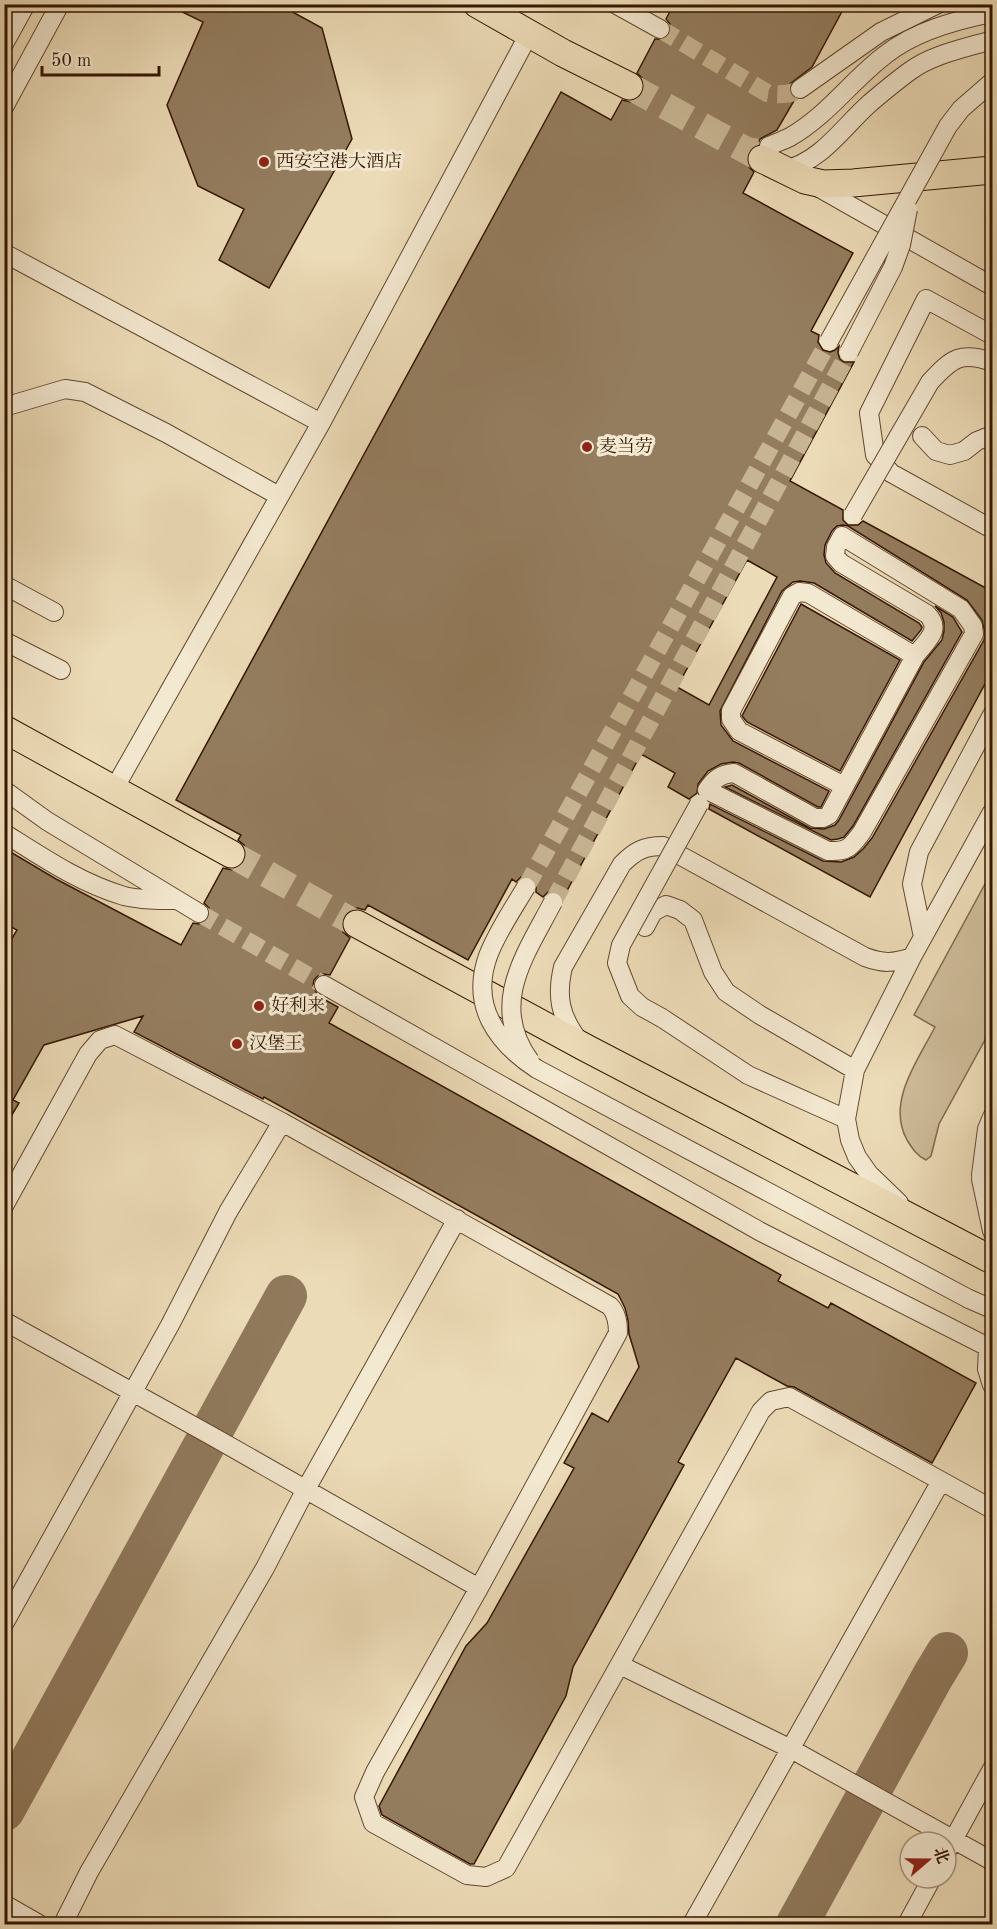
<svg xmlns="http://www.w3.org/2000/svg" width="997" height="1929" font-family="'Old Standard TT','Noto Serif SC',serif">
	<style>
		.green { fill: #cdba98; stroke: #81684c; stroke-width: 1.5 }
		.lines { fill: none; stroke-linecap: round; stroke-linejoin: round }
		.taxiway { stroke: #90795c; stroke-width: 42 }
		.building { fill: #947d5f; stroke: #351700; stroke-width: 1.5; fill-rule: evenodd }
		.minor-tunnel { stroke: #c7b492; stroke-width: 18; stroke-dasharray: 18 9; stroke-linecap: butt }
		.highway-tunnel { stroke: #c7b492; stroke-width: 27; stroke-dasharray: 27 14; stroke-linecap: butt }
		.minor-casing { stroke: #63482e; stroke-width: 20 }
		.highway-casing { stroke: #351700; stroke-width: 29 }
		.minor { stroke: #f3e8d0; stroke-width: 18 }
		.highway { stroke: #ecdbb7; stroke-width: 27 }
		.minor-bridge-casing { stroke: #63482e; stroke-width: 20; stroke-linecap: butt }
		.minor-bridge { stroke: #f3e8d0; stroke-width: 18 }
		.poi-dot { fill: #8f2418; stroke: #f3e8d0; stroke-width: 2 }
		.labels { text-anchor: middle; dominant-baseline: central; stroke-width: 6; stroke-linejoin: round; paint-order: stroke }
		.poi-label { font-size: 18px; fill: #351700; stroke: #f3e8d0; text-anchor: start }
	</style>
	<rect width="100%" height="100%" fill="#ecdbb7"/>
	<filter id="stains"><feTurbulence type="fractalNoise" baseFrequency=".00333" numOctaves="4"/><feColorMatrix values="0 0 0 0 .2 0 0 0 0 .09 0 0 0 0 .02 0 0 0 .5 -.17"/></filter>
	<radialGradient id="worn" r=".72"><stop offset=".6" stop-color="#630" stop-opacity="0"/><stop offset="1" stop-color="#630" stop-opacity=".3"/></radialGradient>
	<path class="green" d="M992,871V992L987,1001L992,1005V1027L939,1124L931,1156L926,1160C917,1156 912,1148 907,1140C886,1102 918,1060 935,1027L914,1015Z"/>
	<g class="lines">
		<path class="taxiway" d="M4,1810L286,1296
			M797,1924L933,1676L947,1653"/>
	</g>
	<path class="building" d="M166,4H278L322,28L352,139L269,288L219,260L244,209L198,186L167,105L203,22Z
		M674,4H846L812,67L790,84L789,91L795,99L777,130L760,139L758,144L753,146L748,152L746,160L749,167L754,172L743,193L853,253L811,331L819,335L818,342L823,350L830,352L835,350L839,346L838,353L840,359L844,362H854L790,481L843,510V520L848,525H858L863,521L993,592V669L870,897L709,809L710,804L823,861L841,862L854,857L863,849L872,838L984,640L985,633L982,620L967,600L848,526L843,525L837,526L832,531L825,545L824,555L826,563L835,573L919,623L922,627L921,630L912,641L814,583L800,581L793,582L782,591L720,711L721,725L733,741L829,791L821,807H818L739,763L733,762L721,764L708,771L698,784L697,793L689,799L668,787L675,773L641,754L563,898L559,892L553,891L548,892L543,897L536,892V882L531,877H521L516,882L512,879L468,960L368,905L365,910L357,908L349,910L344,916L341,924L343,932L350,938L330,975L323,974L318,976L314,980L313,986L318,996L338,1007L329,1023L781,1275L778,1281L828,1308L831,1303L976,1383L932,1463L794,1387L787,1386L736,1358L678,1462L684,1465L573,1667L566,1696L474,1864H470L382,1815L379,1806L466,1646L487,1623L574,1468L564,1463L592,1413L608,1422L639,1367L629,1334L628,1320L625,1308L618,1294L264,1097L263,1099L134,1032L143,1016L44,1045L13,1100L19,1103L4,1128V952L17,930L4,923V848L56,879L181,945L193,923L199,924L208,919L210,914L209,908L204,903L223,868L232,870L240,867L245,861L247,853L244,845L238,840L241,835L176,800L561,92L611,120L622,100L631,102L637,99L643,94L645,84L642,78L637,73L655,39H665L670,34V24L666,19ZM747,560L777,577L709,705L677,687Z
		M801,604L900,660L840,771L747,722L742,716Z
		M935,606L953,617L962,632L853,826L844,837L838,839L831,840L725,787L732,785L810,828L824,829L835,825L839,820L924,662L942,640L944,631V622L941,613Z"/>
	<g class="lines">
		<path class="minor-tunnel" d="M660,29L767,93C779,95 790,95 800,89
			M740,146L763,148L769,146
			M526,887L829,341
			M553,902L849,352
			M199,913L324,985"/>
		<path class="highway-tunnel" d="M629,86L762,159
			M231,854L357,924"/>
		<defs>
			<path id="minor" d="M615,4L660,29
				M4,44L26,4
				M800,89L881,32L938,4
				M4,107L60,4
				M769,146C776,143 784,140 790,137C827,116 852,80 885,55C915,31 956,20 992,13
				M784,170C821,162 843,127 870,103C883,92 896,81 910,71C933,54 966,48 992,40
				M814,185L992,286
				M4,253L321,423
				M992,335L926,299L869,413L875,455L891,473L992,529
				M4,407L65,389L85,392L166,433L279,496
				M922,436L936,451L950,455L964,451L977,441L992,435
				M842,536L961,609L973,626L974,634L862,832C851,847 848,852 828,851L707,790C714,779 721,774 734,773L815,818H823L829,815L915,656C926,641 943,630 927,614L841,563L835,556L836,547Z
				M4,585L54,612
				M4,641L61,670
				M844,786L739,731L731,719V711L792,596L799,592L808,593L915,656
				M114,789L321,423L529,34
				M4,790L47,821L199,913
				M4,833C42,857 80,883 124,896C141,900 158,900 175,900
				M645,927L653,912L666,905L680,910L693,920L713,972L726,992L760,1015L855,1070
				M923,937L912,884L919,852L992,715
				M324,985L761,1232L992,1349
				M662,1018L748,1075L846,1119
				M579,1041C560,1016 556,997 563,967L622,864C635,851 644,846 663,846L865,957C884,964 893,963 912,957
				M992,1117L987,1129L981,1175L992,1193
				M981,1179L992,1231
				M899,1203L869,1174L857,1157L850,1140L846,1119L855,1070L912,957L992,812
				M4,1206L88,1054L100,1040L115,1035L282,1122L610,1306C617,1314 618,1323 618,1333L479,1588
				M969,1299L992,1309
				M4,1321L210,1435L479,1588L375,1772L364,1797L373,1823L467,1875L486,1877L506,1868L761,1411L771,1401L789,1397L992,1509
				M988,1347L987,1369L992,1385
				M4,1624L170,1325L228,1212L282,1122
				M620,1665L791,1749L992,1861
				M946,1853L992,1769
				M4,1904L39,1924
				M63,1924L89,1872L265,1568L306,1489L457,1219
				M692,1924L941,1481
				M907,1924L932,1878"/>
			<path id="highway" d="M477,4L563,53L629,86
				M762,159L805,180L823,184L853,183L992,170
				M4,729L231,854
				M357,924L586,1048L992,1260"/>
		</defs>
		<use href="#minor" class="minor-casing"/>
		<use href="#highway" class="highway-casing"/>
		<use href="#minor" class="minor"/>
		<use href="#highway" class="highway"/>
		<defs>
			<path id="minor-bridge" d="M829,341L948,126L961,109L992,82
				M849,352L893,267L901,245L908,209
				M853,515L930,382C952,358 961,351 992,362
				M526,887C513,909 497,932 488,956C470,1006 497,1043 537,1069L969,1299
				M662,1018L642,1007L630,996L617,963L621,945L699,804
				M530,1061C488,1004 526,954 553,902"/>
		</defs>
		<use href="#minor-bridge" class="minor-bridge-casing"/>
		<use href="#minor-bridge" class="minor-bridge"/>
	</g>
	<g class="poi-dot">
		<circle cx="264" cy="162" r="6"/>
		<circle cx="587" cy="447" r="6"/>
		<circle cx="259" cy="1006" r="6"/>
		<circle cx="237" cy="1044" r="6"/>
	</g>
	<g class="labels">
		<g class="poi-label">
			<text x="276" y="162">西安空港大酒店</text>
			<text x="599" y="447">麦当劳</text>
			<text x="271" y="1006">好利来</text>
			<text x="249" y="1044">汉堡王</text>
		</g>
	</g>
	<rect width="997" height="1929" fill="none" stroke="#ecdbb7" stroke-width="24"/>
	<rect x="6" y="6" width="985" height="1917" fill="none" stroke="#351700" stroke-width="3"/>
	<rect x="12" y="12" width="973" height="1905" fill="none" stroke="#351700" stroke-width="1.5"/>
	<g transform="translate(928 1860) rotate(70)"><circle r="28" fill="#f3e8d0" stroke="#a7947d" stroke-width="1.5"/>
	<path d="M0-4.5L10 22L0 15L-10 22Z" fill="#8f2418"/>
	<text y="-9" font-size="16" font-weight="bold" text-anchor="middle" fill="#351700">北</text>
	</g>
	<path d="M42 66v9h117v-9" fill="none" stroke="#351700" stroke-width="3"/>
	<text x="51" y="66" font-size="18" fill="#351700" stroke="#f3e8d0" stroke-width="4.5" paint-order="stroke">50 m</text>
	<rect width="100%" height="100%" filter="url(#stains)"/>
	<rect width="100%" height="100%" fill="url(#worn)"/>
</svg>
